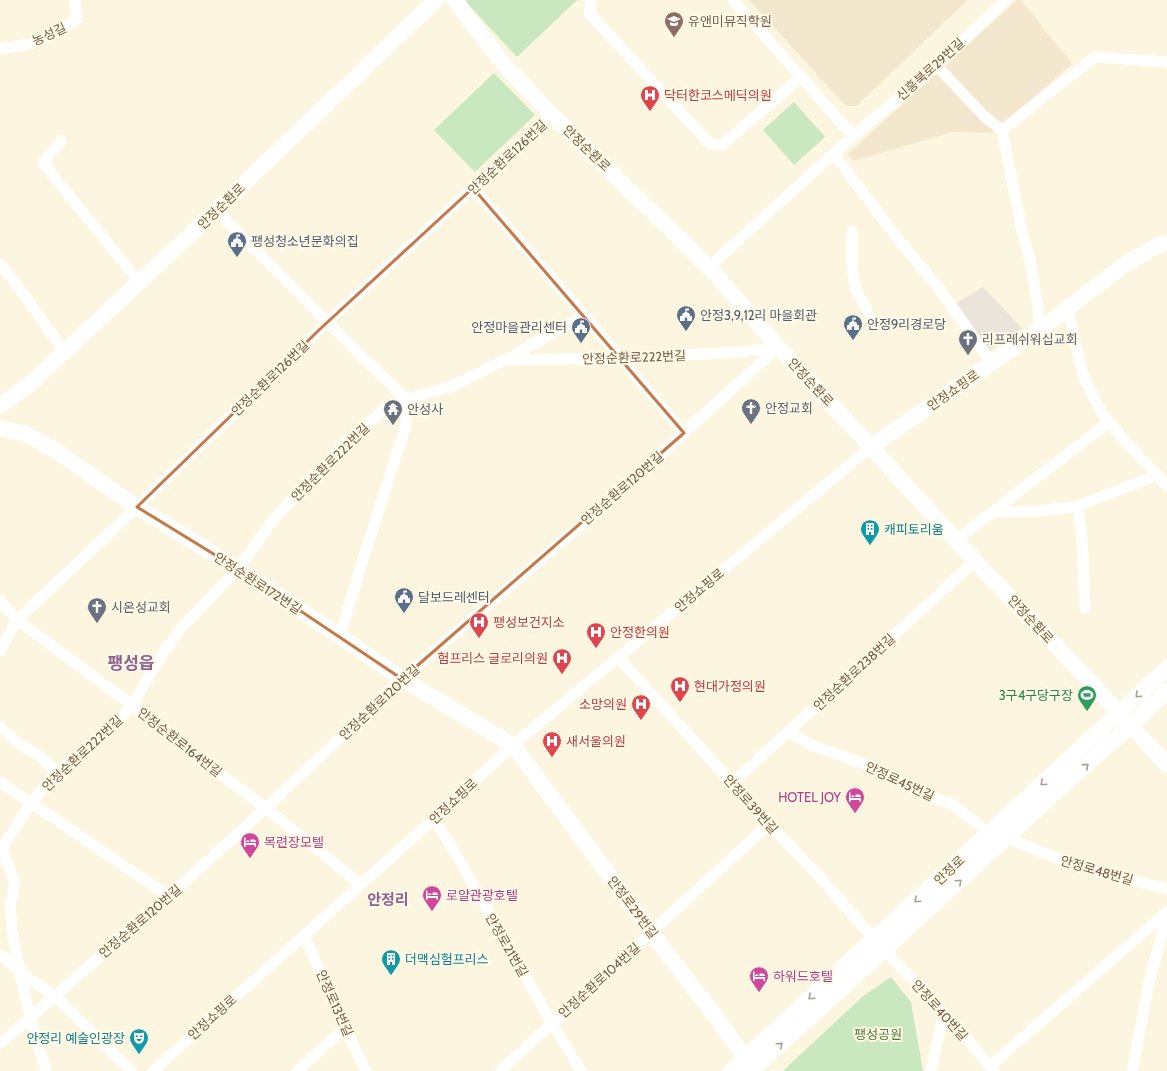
<svg xmlns="http://www.w3.org/2000/svg" width="1167" height="1071" font-family="Cabin,'Noto Sans KR',sans-serif">
	<style>
		.residential { fill: #f3e8ce }
		.industrial { fill: #eae4db }
		.green { fill: #c9e8bf }
		.lines { fill: none; stroke-linecap: round; stroke-linejoin: round }
		.street { stroke: #fff; stroke-width: 11 }
		.secondary { stroke: #fff; stroke-width: 16 }
		.oneway { stroke: #aa9e91 }
		.marked { fill: none; stroke: #c87846; stroke-width: 3; stroke-linejoin: round }
		.labels { text-anchor: middle; dominant-baseline: central; stroke-width: 4; stroke-linejoin: round; paint-order: stroke }
		.education-label { font-size: 13px; fill: #785e54; stroke: #fff9e5; text-anchor: start }
		.street-label { font-size: 13px; fill: #715d48; stroke: #fff9e5 }
		.health-label { font-size: 13px; fill: #be3a42; stroke: #fff9e5; text-anchor: start }
		.service-label { font-size: 13px; fill: #4e5e75; stroke: #fff9e5; text-anchor: start }
		.worship-label { font-size: 13px; fill: #5b616d; stroke: #fff9e5; text-anchor: start }
		.culture-label { font-size: 13px; fill: #0d838f; stroke: #fff9e5; text-anchor: start }
		.leisure-label { font-size: 13px; fill: #27864d; stroke: #fff9e5; text-anchor: end }
		.hotel-label { font-size: 13px; fill: #b23c85; stroke: #fff9e5; text-anchor: start }
		.park-label { font-size: 13px; fill: #4b7d42; stroke: #fff9e5 }
		.quarter-label { font-size: 15px; font-weight: bold; fill: #8c6395; stroke: #fff9e5 }
		.district-label { font-size: 17px; font-weight: bold; fill: #8c6395; stroke: #fff9e5 }
	</style>
	<rect width="100%" height="100%" fill="#fcf5df"/>
	<path class="residential" d="M749,0H968L856,106H846Z
		M1017,0H1021L1072,64L992,133L952,132L854,161L848,154Z"/>
	<path class="industrial" d="M983,287L1022,328L989,351L957,303Z"/>
	<path class="green" d="M466,0H577L517,57L467,3Z
		M494,73L535,115L475,172L434,130Z
		M794,102L825,137L794,165L763,130Z
		M891,977L911,1002L923,1071H783L862,997Z"/>
	<g class="lines">
		<path class="street" d="M591,0L590,2V14L710,144L722,145L801,77
			M733,0L853,136
			M0,49L30,44L61,30L77,19L75,6V0
			M937,66L986,118L1002,130
			M1002,130L1022,231L1030,260L1038,308L1039,330
			M1002,130L1095,57L1167,62
			M61,141L43,163L139,282
			M834,154L894,234L937,286L992,363
			M473,188L584,315L684,433
			M216,210L327,322L406,399V425L361,566L340,636
			M852,231V265L855,287L870,316
			M0,264L19,288L64,351
			M709,267L853,136L937,66L1005,0
			M1068,309L1083,376L1101,412L1125,441L1167,486
			M507,359L584,315
			M1078,506L1082,538L1085,608
			M992,512L1039,511L1078,506L1157,475
			M956,540L1109,422
			M0,601L17,620L132,705L195,755L266,808L360,884
			M0,651L17,620L137,507L319,330L552,115
			M618,657L769,824L817,874L874,939L946,1015L994,1071
			M0,727L19,744L37,754L57,772
			M789,732L811,745L864,764L923,794L952,804L989,833L1007,838L1077,866L1167,889
			M0,782L169,896
			M732,783L975,561
			M434,819L454,851L552,1023L581,1071
			M304,935L345,1028L366,1071
			M0,955L6,958L20,972L55,996L131,1071
			M0,1044L169,896L266,808L402,679L617,494L778,347
			M990,1066L1167,912
			M46,1071L30,1018L20,972L12,931L10,906L15,883L2,848L31,803L53,776L99,736L114,726L132,705L163,653L181,628L238,569L274,519L346,442L387,407L406,399L453,386L504,360L621,358L742,352L778,347
			M153,1071L434,819L513,745L871,447
			M297,1071L345,1028
			M500,1071L769,824
			M931,1071L941,1024L946,1015
			M1132,1071L1149,983L1167,914"/>
		<path class="secondary" d="M454,0L507,68L552,115L709,267L778,347L871,447L975,561L1086,677L1167,765
			M0,406L31,383L208,218L436,0
			M0,428L26,434L56,451L137,507L238,569L340,636L402,679L513,745L651,932L722,1025L745,1058L754,1068
			M871,447L1039,330L1127,263L1159,245L1167,243
			M731,1071L1167,668
			M751,1071L884,950L1058,790L1131,725L1167,691"/>
	</g>
	<defs><path id="oneway-chevron" d="M-2-3.5L2.5 0L-2 3.5" fill="none" stroke-width="1.6" stroke-linecap="round" stroke-linejoin="round"/></defs>
	<g class="oneway">
		<use href="#oneway-chevron" transform="translate(1138 695) rotate(137)"/>
		<use href="#oneway-chevron" transform="translate(1086 766) rotate(-42)"/>
		<use href="#oneway-chevron" transform="translate(1043 783) rotate(137)"/>
		<use href="#oneway-chevron" transform="translate(959 882) rotate(-43)"/>
		<use href="#oneway-chevron" transform="translate(917 900) rotate(137)"/>
		<use href="#oneway-chevron" transform="translate(811 997) rotate(137)"/>
		<use href="#oneway-chevron" transform="translate(780 1045) rotate(-42)"/>
	</g>
	<path class="marked" d="M473,188L684,433L402,679L238,569L137,507L319,330Z"/>
	<defs>
		<symbol id="school-pin" viewBox="-11 -11 22 30"><path d="M0 17L-7.5 6A9.5 9.5 0 1 1 7.5 6Z" fill="#8d6e63" stroke="#fff9e5"/><path d="M0-5L7-2L0 1L-7-2ZM-4 1L0 2.5L4 1V4Q0 6-4 4Z" fill="#fff"/></symbol>
		<symbol id="hospital-pin" viewBox="-11 -11 22 30"><path d="M0 17L-7.5 6A9.5 9.5 0 1 1 7.5 6Z" fill="#e0444e" stroke="#fff9e5"/><path d="M-5-5h3v3.5h4V-5h3V5h-3V1.5h-4V5h-3Z" fill="#fff"/></symbol>
		<symbol id="civic-pin" viewBox="-11 -11 22 30"><path d="M0 17L-7.5 6A9.5 9.5 0 1 1 7.5 6Z" fill="#5c6f8a" stroke="#fff9e5"/><path d="M-.6-6.5H3V-4.5H.6V-3L4-1V1h2V6H-6V1h2V-1L-.6-3ZM-1.2 2.5V6h2.4V2.5Z" fill="#fff"/></symbol>
		<symbol id="church-pin" viewBox="-11 -11 22 30"><path d="M0 17L-7.5 6A9.5 9.5 0 1 1 7.5 6Z" fill="#6b7280" stroke="#fff9e5"/><path d="M-1.2-6h2.4v3.5h3.3v2.4h-3.3V6h-2.4V-.1h-3.3v-2.4h3.3Z" fill="#fff"/></symbol>
		<symbol id="temple-pin" viewBox="-11 -11 22 30"><path d="M0 17L-7.5 6A9.5 9.5 0 1 1 7.5 6Z" fill="#6b7280" stroke="#fff9e5"/><path d="M0-6L5-2H3V0L6.5 2.5H4V6H1.5V3h-3V6H-4V2.5H-6.5L-3 0V-2H-5Z" fill="#fff"/></symbol>
		<symbol id="building-pin" viewBox="-11 -11 22 30"><path d="M0 17L-7.5 6A9.5 9.5 0 1 1 7.5 6Z" fill="#0f9aa8" stroke="#fff9e5"/><path d="M-4-6H4V6H1V3H-1V6H-4ZM-2.5-4.3h1.7v1.8h-1.7ZM.8-4.3h1.7v1.8H.8ZM-2.5-1h1.7V.8h-1.7ZM.8-1h1.7V.8H.8Z" fill="#fff"/></symbol>
		<symbol id="stadium-pin" viewBox="-11 -11 22 30"><path d="M0 17L-7.5 6A9.5 9.5 0 1 1 7.5 6Z" fill="#2e9e5b" stroke="#fff9e5"/><path d="M0-5a6.5 5 0 1 0 0 10a6.5 5 0 1 0 0-10ZM-3.5-1.8h7v3.6h-7Z" fill="#fff"/></symbol>
		<symbol id="hotel-pin" viewBox="-11 -11 22 30"><path d="M0 17L-7.5 6A9.5 9.5 0 1 1 7.5 6Z" fill="#d1479c" stroke="#fff9e5"/><path d="M-6-4.5h1.5V1H6V5H4.5V3h-9V5H-6ZM-4 0a1.8 1.8 0 1 1 3.6 0ZM.5 0V-2.5h3Q6-2.5 6 0Z" fill="#fff"/></symbol>
		<symbol id="theatre-pin" viewBox="-11 -11 22 30"><path d="M0 17L-7.5 6A9.5 9.5 0 1 1 7.5 6Z" fill="#0f9aa8" stroke="#fff9e5"/><path d="M-5-5.5Q0-4 5-5.5V0Q5 5 0 6Q-5 5-5 0ZM-3.3-2.5H-1v1.5H-3.3ZM1-2.5H3.3v1.5H1ZM-2.8 1Q0 5.5 2.8 1Z" fill="#fff"/></symbol>
	</defs>
	<g fill-rule="evenodd">
		<use href="#school-pin" x="663" y="10" width="22" height="30"/>
		<use href="#hospital-pin" x="639" y="84" width="22" height="30"/>
		<use href="#civic-pin" x="226" y="230" width="22" height="30"/>
		<use href="#civic-pin" x="675" y="304" width="22" height="30"/>
		<use href="#civic-pin" x="842" y="313" width="22" height="30"/>
		<use href="#civic-pin" x="570" y="316" width="22" height="30"/>
		<use href="#church-pin" x="957" y="328" width="22" height="30"/>
		<use href="#church-pin" x="740" y="397" width="22" height="30"/>
		<use href="#temple-pin" x="382" y="398" width="22" height="30"/>
		<use href="#building-pin" x="859" y="518" width="22" height="30"/>
		<use href="#civic-pin" x="393" y="586" width="22" height="30"/>
		<use href="#church-pin" x="86" y="596" width="22" height="30"/>
		<use href="#hospital-pin" x="468" y="611" width="22" height="30"/>
		<use href="#hospital-pin" x="585" y="621" width="22" height="30"/>
		<use href="#hospital-pin" x="551" y="647" width="22" height="30"/>
		<use href="#hospital-pin" x="669" y="675" width="22" height="30"/>
		<use href="#stadium-pin" x="1076" y="684" width="22" height="30"/>
		<use href="#hospital-pin" x="630" y="693" width="22" height="30"/>
		<use href="#hospital-pin" x="541" y="730" width="22" height="30"/>
		<use href="#hotel-pin" x="844" y="786" width="22" height="30"/>
		<use href="#hotel-pin" x="239" y="831" width="22" height="30"/>
		<use href="#hotel-pin" x="421" y="884" width="22" height="30"/>
		<use href="#building-pin" x="380" y="948" width="22" height="30"/>
		<use href="#hotel-pin" x="748" y="965" width="22" height="30"/>
		<use href="#theatre-pin" x="128" y="1027" width="22" height="30"/>
	</g>
	<g class="labels">
		<g class="education-label">
			<text x="688" y="21">유앤미뮤직학원</text>
		</g>
		<g class="street-label">
			<text transform="translate(49 34) rotate(-25)">농성길</text>
			<text transform="translate(930 69) rotate(-42)">신흥북로29번길</text>
			<text transform="translate(587 148) rotate(44)">안정순환로</text>
			<text transform="translate(507 157) rotate(-43)">안정순환로126번길</text>
			<text transform="translate(221 206) rotate(-44)">안정순환로</text>
			<text transform="translate(634 357) rotate(-2)">안정순환로222번길</text>
			<text transform="translate(270 378) rotate(-44)">안정순환로126번길</text>
			<text transform="translate(811 382) rotate(47)">안정순환로</text>
			<text transform="translate(953 390) rotate(-35)">안정쇼핑로</text>
			<text transform="translate(330 462) rotate(-45)">안정순환로222번길</text>
			<text transform="translate(622 488) rotate(-41)">안정순환로120번길</text>
			<text transform="translate(258 583) rotate(33)">안정순환로172번길</text>
			<text transform="translate(699 590) rotate(-40)">안정쇼핑로</text>
			<text transform="translate(1031 619) rotate(47)">안정순환로</text>
			<text transform="translate(854 672) rotate(-43)">안정순환로238번길</text>
			<text transform="translate(379 702) rotate(-43)">안정순환로120번길</text>
			<text transform="translate(180 742) rotate(38)">안정순환로164번길</text>
			<text transform="translate(82 753) rotate(-43)">안정순환로222번길</text>
			<text transform="translate(900 781) rotate(25)">안정로45번길</text>
			<text transform="translate(453 801) rotate(-43)">안정쇼핑로</text>
			<text transform="translate(751 804) rotate(48)">안정로39번길</text>
			<text transform="translate(949 870) rotate(-43)">안정로</text>
			<text transform="translate(1097 870) rotate(16)">안정로48번길</text>
			<text transform="translate(633 907) rotate(53)">안정로29번길</text>
			<text transform="translate(140 921) rotate(-41)">안정순환로120번길</text>
			<text transform="translate(507 945) rotate(60)">안정로21번길</text>
			<text transform="translate(599 980) rotate(-42)">안정순환로104번길</text>
			<text transform="translate(335 1003) rotate(66)">안정로13번길</text>
			<text transform="translate(940 1010) rotate(48)">안정로40번길</text>
			<text transform="translate(212 1017) rotate(-42)">안정쇼핑로</text>
		</g>
		<g class="health-label">
			<text x="664" y="95">닥터한코스메딕의원</text>
			<text x="493" y="622">팽성보건지소</text>
			<text x="610" y="632">안정한의원</text>
			<text x="548" y="658" text-anchor="end">험프리스 글로리의원</text>
			<text x="694" y="686">현대가정의원</text>
			<text x="627" y="704" text-anchor="end">소망의원</text>
			<text x="566" y="741">새서울의원</text>
		</g>
		<g class="service-label">
			<text x="251" y="241">팽성청소년문화의집</text>
			<text x="700" y="315">안정3,9,12리 마을회관</text>
			<text x="867" y="324">안정9리경로당</text>
			<text x="567" y="327" text-anchor="end">안정마을관리센터</text>
			<text x="418" y="597">달보드레센터</text>
		</g>
		<g class="worship-label">
			<text x="982" y="339">리프레쉬워십교회</text>
			<text x="765" y="408">안정교회</text>
			<text x="407" y="409">안성사</text>
			<text x="111" y="607">시온성교회</text>
		</g>
		<g class="culture-label">
			<text x="884" y="529">캐피토리움</text>
			<text x="405" y="959">더맥심험프리스</text>
			<text x="125" y="1038" text-anchor="end">안정리 예술인광장</text>
		</g>
		<g class="leisure-label">
			<text x="1073" y="695">3구4구당구장</text>
		</g>
		<g class="hotel-label">
			<text x="841" y="797" text-anchor="end">HOTEL JOY</text>
			<text x="264" y="842">목련장모텔</text>
			<text x="446" y="895">로얄관광호텔</text>
			<text x="773" y="976">하워드호텔</text>
		</g>
		<g class="park-label">
			<text x="878" y="1034">팽성공원</text>
		</g>
		<g class="quarter-label">
			<text x="388" y="900">안정리</text>
		</g>
		<g class="district-label">
			<text x="131" y="663">팽성읍</text>
		</g>
	</g>
</svg>
